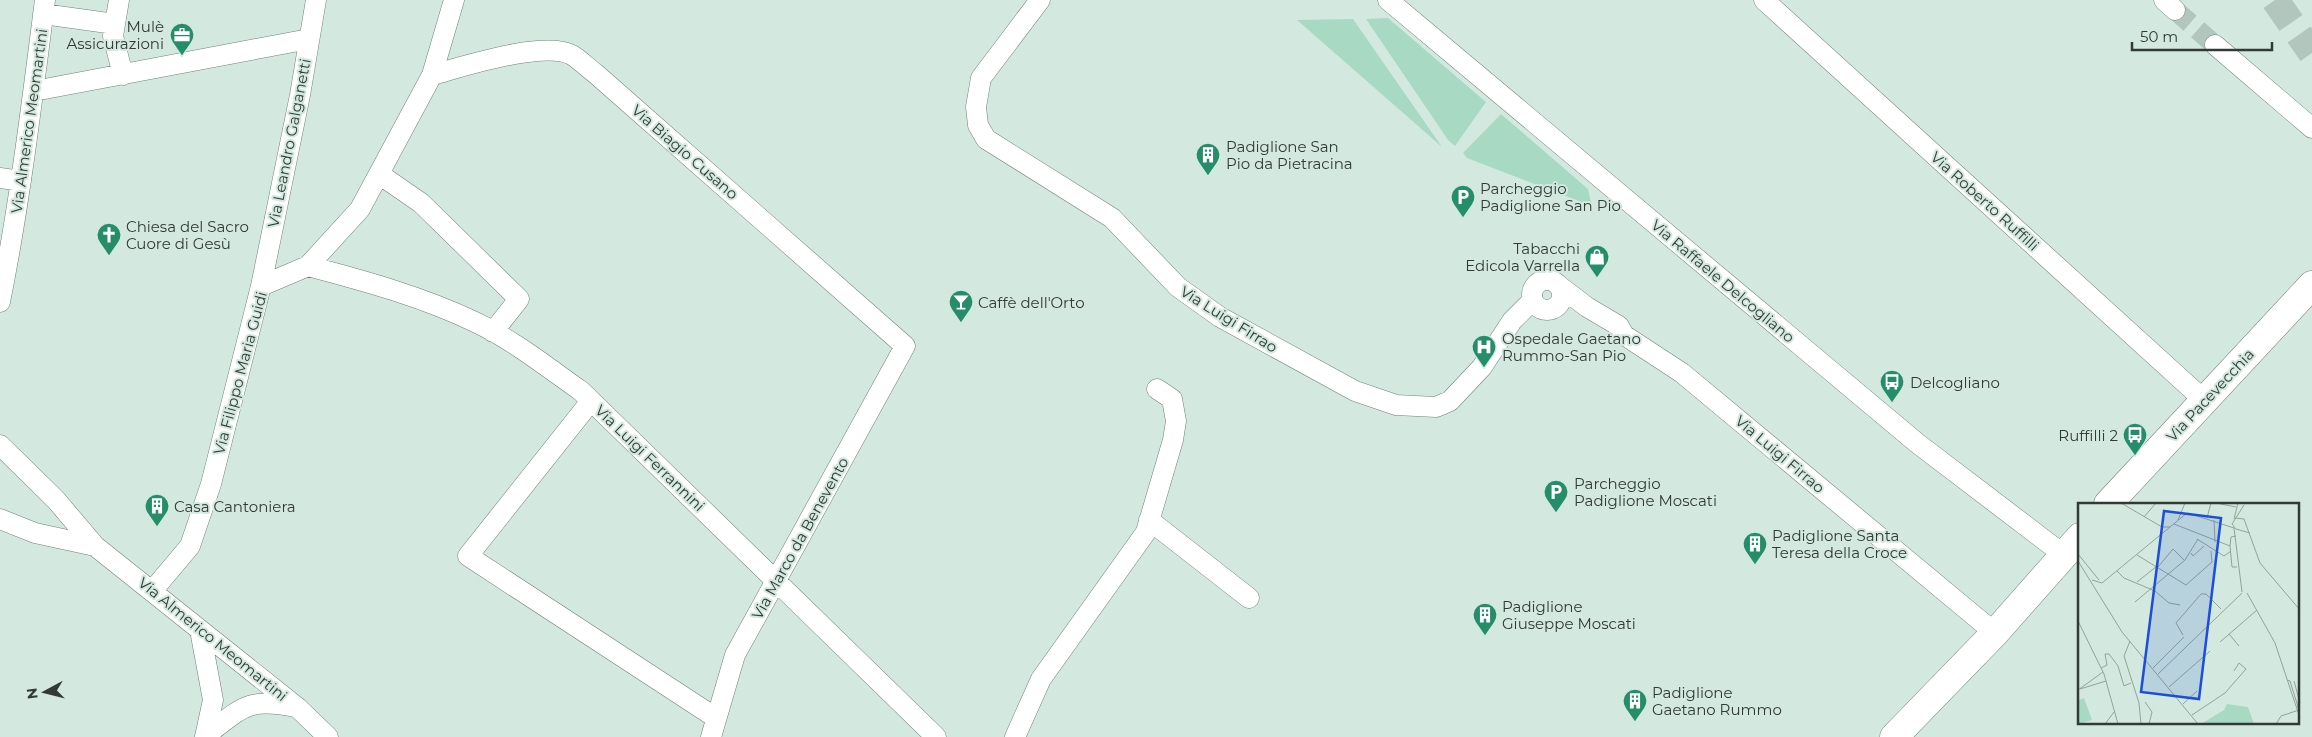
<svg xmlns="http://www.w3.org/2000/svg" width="2312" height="737" font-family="Montserrat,sans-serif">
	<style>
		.green { fill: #a8dac3 }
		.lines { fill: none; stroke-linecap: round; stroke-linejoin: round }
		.street-tunnel { stroke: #b3c6bd; stroke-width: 20; stroke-dasharray: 20 10; stroke-linecap: butt }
		.highway-tunnel { stroke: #b3c6bd; stroke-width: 28; stroke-dasharray: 28 14; stroke-linecap: butt }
		.street-casing { stroke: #6e8278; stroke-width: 21 }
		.secondary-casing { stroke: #6e8278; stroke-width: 29 }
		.street { stroke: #fff; stroke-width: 20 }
		.secondary { stroke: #fff; stroke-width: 28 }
		.labels { text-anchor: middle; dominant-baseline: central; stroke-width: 4; stroke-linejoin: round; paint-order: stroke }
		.poi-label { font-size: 15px; fill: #313a36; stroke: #d3e9df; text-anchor: start }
		.street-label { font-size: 15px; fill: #313a36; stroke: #d3e9df }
		.inset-road { fill: none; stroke: #92a39b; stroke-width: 1 }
		.view { fill: #1d4ed8; fill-opacity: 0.15; stroke: #1d4ed8; stroke-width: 2.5 }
		.inset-edge { fill: none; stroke: #313a36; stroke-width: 2.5 }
	</style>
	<rect width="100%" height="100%" fill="#d3e9df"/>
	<path class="green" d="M1388,18L1486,102L1455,146L1448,140L1366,19Z
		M1353,19L1442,147L1297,20Z
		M1501,114L1588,189L1592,206L1467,158L1463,153Z"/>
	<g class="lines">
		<path class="street-tunnel" d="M2175,10L2215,45"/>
		<path class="highway-tunnel" d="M2275,0L2312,53"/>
		<defs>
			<path id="street" d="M119,0L113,36L123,75
				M1040,0L981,78L976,107L978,125L986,139L1112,218L1178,287L1220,317L1355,391L1396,405L1436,407L1450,401L1482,367L1512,321L1533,300
				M1388,0L1917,443L2064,555
				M1764,0L2205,401
				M2164,0L2175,10
				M43,14L115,24
				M2215,45L2312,128
				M432,75C462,67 544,40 572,55C580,60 588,68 596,74L905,346L735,655L711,737
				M34,91L309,39
				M379,174L421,203L519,299L493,332
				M0,178L21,181
				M308,266C365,281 423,297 475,322C513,340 547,367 581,391L936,737
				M1532 295a15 15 0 1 1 30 0a15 15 0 1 1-30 0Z
				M1558,285L1587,307L1619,326L1624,335L1682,373L1995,633
				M261,286L308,266L360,209L432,75L454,0
				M0,302C20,202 32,101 45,0
				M591,401L468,556L716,718
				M0,445L56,500L95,546L298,708L328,737
				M0,519L35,533L95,546
				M1149,520L1249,598
				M153,590L190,546L211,484L261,286L300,95L316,0
				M200,630L213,700L205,737
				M205,736C242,708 247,697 295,707
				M1015,737L1041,679L1146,532L1173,440L1176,421L1172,399L1157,389"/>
			<path id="secondary" d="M2108,504L2312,285
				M1894,737L1995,633L2080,537"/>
		</defs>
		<use href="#street" class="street-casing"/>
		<use href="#secondary" class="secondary-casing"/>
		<use href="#street" class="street"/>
		<use href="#secondary" class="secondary"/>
	</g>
	<defs>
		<symbol id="office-pin" viewBox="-11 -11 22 30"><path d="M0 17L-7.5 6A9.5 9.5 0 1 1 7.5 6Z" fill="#268d6a" stroke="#d3e9df"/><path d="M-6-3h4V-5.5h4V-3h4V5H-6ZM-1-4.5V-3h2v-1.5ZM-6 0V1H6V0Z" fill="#fff"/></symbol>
		<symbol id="building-pin" viewBox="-11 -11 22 30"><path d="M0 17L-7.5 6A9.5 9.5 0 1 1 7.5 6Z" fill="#268d6a" stroke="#d3e9df"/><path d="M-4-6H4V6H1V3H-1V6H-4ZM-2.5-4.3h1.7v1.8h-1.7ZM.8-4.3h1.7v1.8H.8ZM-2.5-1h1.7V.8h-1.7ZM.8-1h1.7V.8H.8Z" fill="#fff"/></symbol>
		<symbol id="parking-pin" viewBox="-11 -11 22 30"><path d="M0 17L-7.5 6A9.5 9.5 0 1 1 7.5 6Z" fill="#268d6a" stroke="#d3e9df"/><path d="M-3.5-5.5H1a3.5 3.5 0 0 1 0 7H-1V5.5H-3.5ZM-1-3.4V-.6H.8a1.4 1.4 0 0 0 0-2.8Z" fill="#fff"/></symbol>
		<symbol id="church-pin" viewBox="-11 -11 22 30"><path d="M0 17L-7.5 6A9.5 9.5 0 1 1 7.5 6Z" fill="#268d6a" stroke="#d3e9df"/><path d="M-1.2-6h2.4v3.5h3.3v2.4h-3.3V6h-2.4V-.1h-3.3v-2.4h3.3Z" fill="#fff"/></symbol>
		<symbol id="shop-pin" viewBox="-11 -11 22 30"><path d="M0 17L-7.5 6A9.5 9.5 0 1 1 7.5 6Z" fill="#268d6a" stroke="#d3e9df"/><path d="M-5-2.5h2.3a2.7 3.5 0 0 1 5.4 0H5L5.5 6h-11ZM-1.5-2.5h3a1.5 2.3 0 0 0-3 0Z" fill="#fff"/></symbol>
		<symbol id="bar-pin" viewBox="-11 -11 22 30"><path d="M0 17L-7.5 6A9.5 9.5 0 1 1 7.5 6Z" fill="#268d6a" stroke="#d3e9df"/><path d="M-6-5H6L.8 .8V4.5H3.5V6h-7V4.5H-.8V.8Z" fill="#fff"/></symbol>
		<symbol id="hospital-pin" viewBox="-11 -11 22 30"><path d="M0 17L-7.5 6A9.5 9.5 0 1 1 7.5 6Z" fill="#268d6a" stroke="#d3e9df"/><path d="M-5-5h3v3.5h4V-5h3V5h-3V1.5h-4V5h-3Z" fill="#fff"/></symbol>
		<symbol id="bus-pin" viewBox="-11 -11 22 30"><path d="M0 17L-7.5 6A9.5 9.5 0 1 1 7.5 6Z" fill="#268d6a" stroke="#d3e9df"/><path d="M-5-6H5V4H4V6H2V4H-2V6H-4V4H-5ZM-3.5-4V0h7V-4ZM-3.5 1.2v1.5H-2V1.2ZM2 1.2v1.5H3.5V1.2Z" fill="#fff"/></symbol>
	</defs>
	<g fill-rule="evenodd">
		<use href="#office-pin" x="168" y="21" width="28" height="38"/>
		<use href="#building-pin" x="1194" y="141" width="28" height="38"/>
		<use href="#parking-pin" x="1449" y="183" width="28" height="38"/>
		<use href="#church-pin" x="95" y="221" width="28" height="38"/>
		<use href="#shop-pin" x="1583" y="243" width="28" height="38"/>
		<use href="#bar-pin" x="947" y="288" width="28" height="38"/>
		<use href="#hospital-pin" x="1470" y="333" width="28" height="38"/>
		<use href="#bus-pin" x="1878" y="368" width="28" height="38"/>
		<use href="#bus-pin" x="2121" y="421" width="28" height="38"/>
		<use href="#parking-pin" x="1542" y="478" width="28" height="38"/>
		<use href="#building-pin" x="143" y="492" width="28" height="38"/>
		<use href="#building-pin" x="1741" y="530" width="28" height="38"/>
		<use href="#building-pin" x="1471" y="601" width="28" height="38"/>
		<use href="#building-pin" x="1621" y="687" width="28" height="38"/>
	</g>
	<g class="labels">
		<g class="poi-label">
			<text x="164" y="26" text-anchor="end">Mulè<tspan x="164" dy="17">Assicurazioni</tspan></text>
			<text x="1226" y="146">Padiglione San<tspan x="1226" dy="17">Pio da Pietracina</tspan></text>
			<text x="1480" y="188">Parcheggio<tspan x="1480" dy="17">Padiglione San Pio</tspan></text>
			<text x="126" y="226">Chiesa del Sacro<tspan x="126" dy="17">Cuore di Gesù</tspan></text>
			<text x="1580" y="248" text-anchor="end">Tabacchi<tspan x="1580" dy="17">Edicola Varrella</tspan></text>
			<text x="978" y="302">Caffè dell'Orto</text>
			<text x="1502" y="338">Ospedale Gaetano<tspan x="1502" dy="17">Rummo-San Pio</tspan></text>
			<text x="1910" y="382">Delcogliano</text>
			<text x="2118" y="435" text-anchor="end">Ruffilli 2</text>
			<text x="1574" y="483">Parcheggio<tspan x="1574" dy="17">Padiglione Moscati</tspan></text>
			<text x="174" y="506">Casa Cantoniera</text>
			<text x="1772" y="535">Padiglione Santa<tspan x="1772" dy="17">Teresa della Croce</tspan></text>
			<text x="1502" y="606">Padiglione<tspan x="1502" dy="17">Giuseppe Moscati</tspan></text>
			<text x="1652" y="692">Padiglione<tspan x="1652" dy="17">Gaetano Rummo</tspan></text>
		</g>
		<g class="street-label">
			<text transform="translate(29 121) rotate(-82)">Via Almerico Meomartini</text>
			<text transform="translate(289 143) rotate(-79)">Via Leandro Galganetti</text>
			<text transform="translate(685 152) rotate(41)">Via Biagio Cusano</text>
			<text transform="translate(1985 201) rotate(42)">Via Roberto Ruffilli</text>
			<text transform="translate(1723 281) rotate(40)">Via Raffaele Delcogliano</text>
			<text transform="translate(1229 319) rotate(32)">Via Luigi Firrao</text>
			<text transform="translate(240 373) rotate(-75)">Via Filippo Maria Guidi</text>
			<text transform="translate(2210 395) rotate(-47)">Via Pacevecchia</text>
			<text transform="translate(1780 454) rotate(40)">Via Luigi Firrao</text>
			<text transform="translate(650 458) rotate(44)">Via Luigi Ferrannini</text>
			<text transform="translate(800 538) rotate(-61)">Via Marco da Benevento</text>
			<text transform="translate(213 639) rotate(39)">Via Almerico Meomartini</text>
		</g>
	</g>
	<g transform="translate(2078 503)">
		<rect width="221" height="221" fill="#d3e9df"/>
		<path d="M6,195L14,217L0,221V197ZM149,201L170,204L176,221H123L146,207Z" fill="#a8dac3"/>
		<path class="inset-road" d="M43,0L84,24H92M138,0L158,4M166,2L154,21L158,26L172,30M110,10L156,25L164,89M66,14L78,0M129,15L133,0M157,15L166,16L182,60L222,107M156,16L160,0M100,17L107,0M136,17L137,39M96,21L152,43M158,33L153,34L152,43L154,64H159M119,36L146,53L153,48M113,50L115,53L126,43M0,51L21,77M59,52L108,82L134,59L133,48M0,58L44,129L120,221M80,64L95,46L106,57M39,68L46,75L77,88L91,100L102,102M14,77L24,80L109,10M59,79L79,63M169,90L197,140L222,215M57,99L107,57L120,36M0,118L26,171L40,221M151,131L161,143M105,132L98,120L123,91H128L143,106M52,138L46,153L61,200L63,221M142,139L179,107M23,165L29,162L27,151H31L40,163L46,183L53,180M75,165L106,134M80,171L164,90M209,177L212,178L221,207M216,178L222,200M91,184L132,148M2,186L28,178M0,187L25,169M67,199L74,209L71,221M105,201L119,188M114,212L147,190L168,166L161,160L156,168M27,221L36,209M198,221L203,213L221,207"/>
		<path class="view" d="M86,8L143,15L121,196L63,189Z"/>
		<rect width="221" height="221" class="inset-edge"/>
	</g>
	<g transform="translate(45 692) rotate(263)" stroke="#d3e9df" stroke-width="4" paint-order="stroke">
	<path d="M0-4L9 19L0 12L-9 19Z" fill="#313a36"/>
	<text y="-8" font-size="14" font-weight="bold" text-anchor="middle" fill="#313a36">N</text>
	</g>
	<path d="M2132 42v8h140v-8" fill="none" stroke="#313a36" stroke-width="2.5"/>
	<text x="2140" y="42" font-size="15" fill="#313a36" stroke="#d3e9df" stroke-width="4" paint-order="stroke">50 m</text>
</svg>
